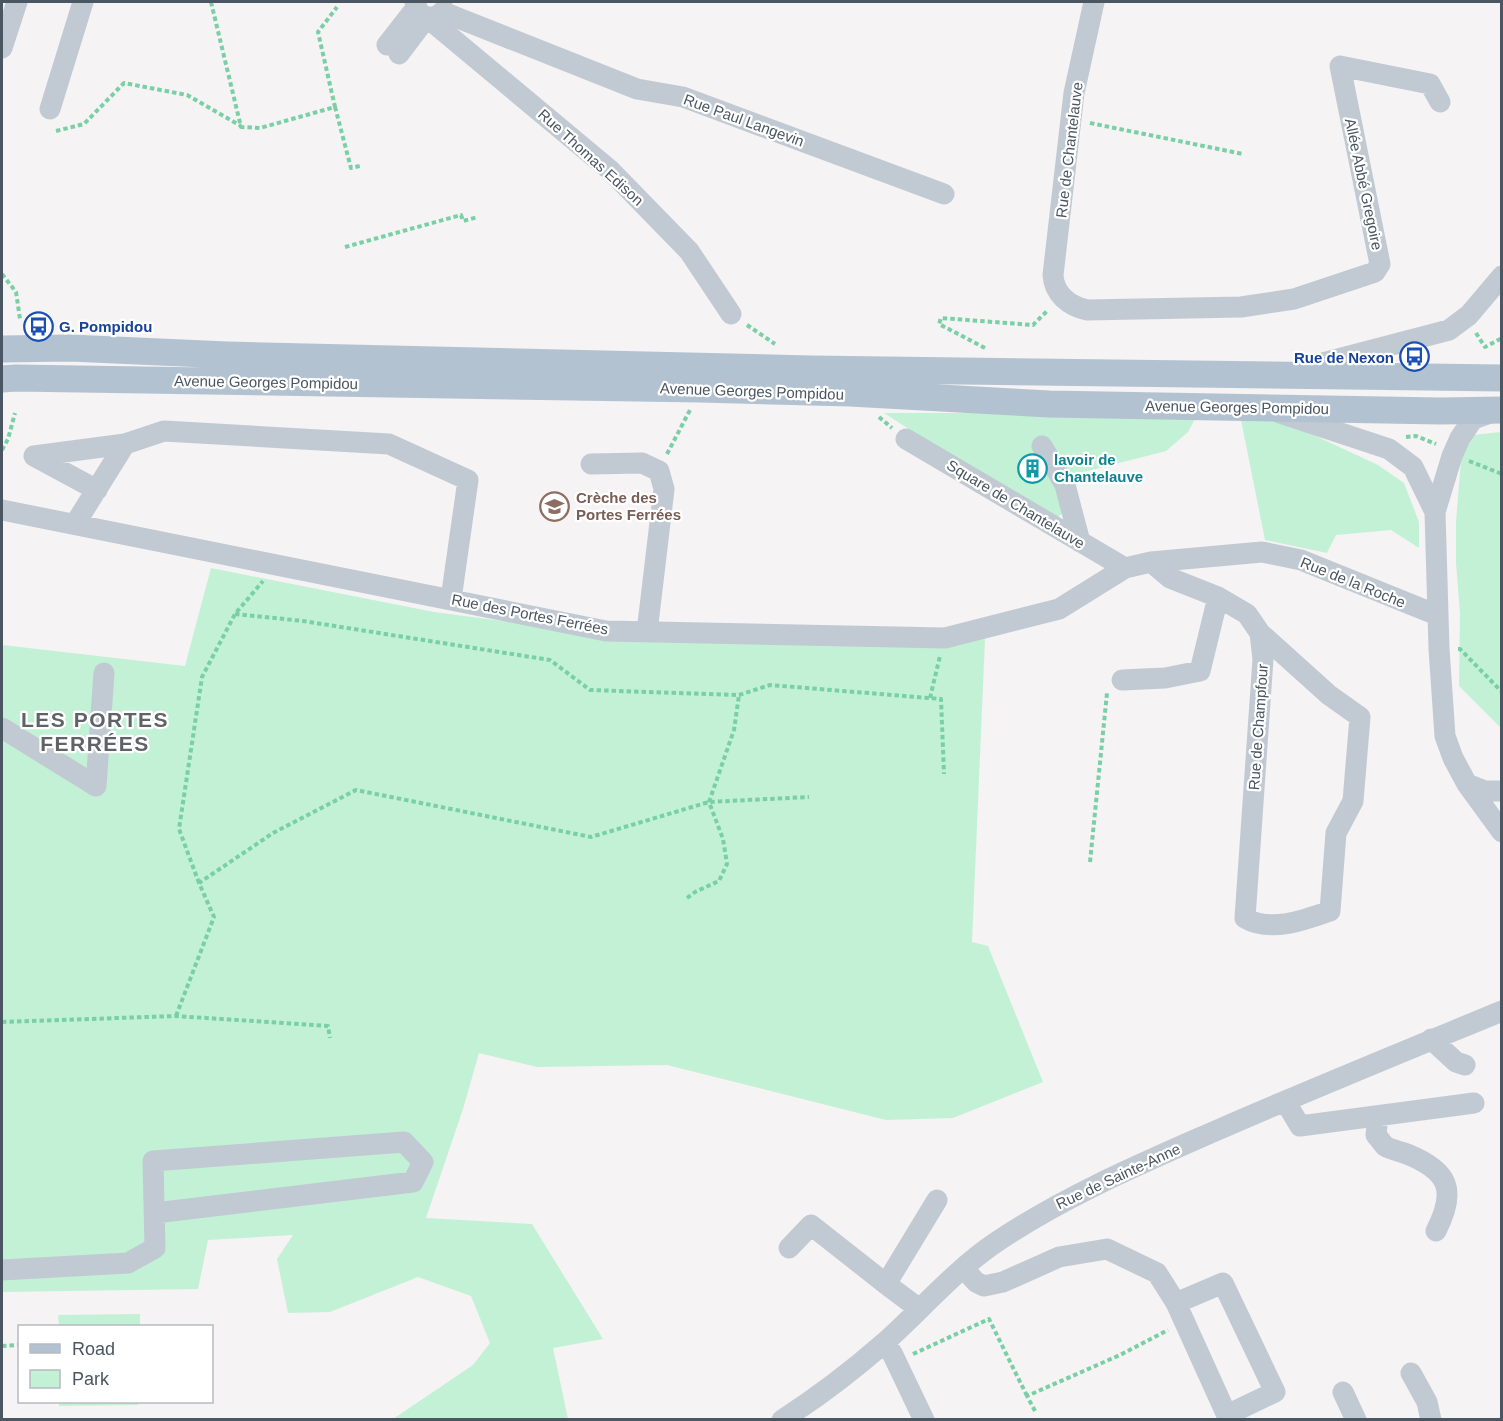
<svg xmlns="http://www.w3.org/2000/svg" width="1503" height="1421" font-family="Helvetica,sans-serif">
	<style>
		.green { fill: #c3f1d5 }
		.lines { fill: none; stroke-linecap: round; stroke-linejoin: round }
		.path { stroke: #7ad0a6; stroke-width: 4; stroke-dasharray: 4.5 3; stroke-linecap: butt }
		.minor { stroke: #c1cad2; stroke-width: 21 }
		.major { stroke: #b3c2d1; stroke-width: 27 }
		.labels { text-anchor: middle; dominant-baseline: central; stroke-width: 4.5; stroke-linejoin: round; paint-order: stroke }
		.street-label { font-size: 15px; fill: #4a5661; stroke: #fff }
		.transit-label { font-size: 15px; font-weight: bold; fill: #164399; stroke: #fff; text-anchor: start }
		.culture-label { font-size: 15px; font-weight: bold; fill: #0d838f; stroke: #fff; text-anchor: start }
		.education-label { font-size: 15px; font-weight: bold; fill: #785e54; stroke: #fff; text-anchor: start }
		.district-label { font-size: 21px; font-weight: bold; letter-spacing: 1.5px; fill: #5f6368; stroke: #fff }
	</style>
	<rect width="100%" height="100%" fill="#f5f3f3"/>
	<path class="green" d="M884,413H1130L1196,417L1188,432L1166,451L1072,475L1062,514L1052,521Z
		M1240,415L1292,425L1378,465L1404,483L1419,522V548L1391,530L1336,535L1327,553L1265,540Z
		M1501,432V728L1459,686L1460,613L1456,563V522L1462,448L1473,435Z
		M211,568L434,612L657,641L935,646L985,639L972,942L988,946L1043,1082L953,1118L886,1120L667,1065L537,1067L479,1053L463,1109L426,1218L532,1224L603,1339L553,1348L568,1419H393L473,1365L490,1343L471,1296L418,1277L330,1312L288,1313L277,1259L293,1235L208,1240L198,1289L2,1292V645L185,666Z
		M140,1314V1326H59L58,1315Z
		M59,1402H138V1405L59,1406Z"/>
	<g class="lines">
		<path class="path" d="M211,2L241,127L260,128L335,107L318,32L337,7
			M335,107L351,168L360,166
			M1090,123L1243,154
			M56,131L84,124L124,83L187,95L241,126
			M345,247L461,215L463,221L478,217
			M2,274L16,292L20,319
			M747,325L775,344
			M1476,333L1485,347L1502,338
			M985,348L939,324L941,318L1033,325L1048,310
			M879,417L892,428
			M1406,437L1416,436L1436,444
			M2,450L8,439L15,413
			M667,454L690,410
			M1469,461L1502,474
			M235,614L303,621L550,660L590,690L739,695L770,685L941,699L944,774
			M1458,649H1460L1502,692
			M930,698L940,656
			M1090,862L1107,693
			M199,883L179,829L202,677L235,614L263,581
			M687,898L695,892L719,881L727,864L723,839L709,802L734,730L739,695
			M176,1016L214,917L199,883L273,833L356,790L591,837L709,802L809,797
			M2,1022L176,1016L328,1026L330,1038
			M2,1346L20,1345
			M913,1354L989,1319L1028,1398
			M1035,1411L1027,1396L1120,1355L1168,1330"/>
		<path class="minor" d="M415,2L419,13C428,19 436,19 444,10
			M1094,2L1074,93L1053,275C1054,294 1069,306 1087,310L1241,307L1294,299L1375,272L1380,264L1340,66L1430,84L1440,102
			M443,12L637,89L683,97L944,194
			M434,17L436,25L610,170L689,251L731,314
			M387,45L416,8
			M2,48L17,2
			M399,54L427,17
			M50,109L83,2
			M1300,369L1449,330L1469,315L1502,276
			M1493,412L1473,419L1460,438L1452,456L1435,512L1439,649L1445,736L1453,758L1467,784L1502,832
			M1280,413L1389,449L1413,467L1435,512
			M906,439L1125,568
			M1042,446L1065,485L1080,542
			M591,464L642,463L659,471L664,489L647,632
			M97,490L34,456L125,444L164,431L389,444L468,480L451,599
			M2,510L606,631L945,638L1059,609L1125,568L1151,562L1262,552L1301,560L1437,615
			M75,524L125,444
			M1151,562L1170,578L1218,597L1247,614L1260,633L1263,659L1245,918C1270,933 1305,920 1330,911L1336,833L1353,801L1360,717L1329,695L1260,633
			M1122,680L1165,678L1200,671L1218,597
			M2,728L96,786L104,673
			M1467,784L1485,791H1502
			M1431,1039L1456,1062L1465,1065
			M1285,1101L1300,1126L1474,1103
			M1378,1116L1376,1135C1379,1138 1382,1143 1385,1146C1391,1150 1400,1151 1407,1154C1449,1171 1457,1190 1436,1231
			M789,1248L811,1225L886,1284
			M964,1269L976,1282L984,1286L1003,1282L1059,1257L1107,1249L1157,1273L1176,1303L1229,1420
			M2,1270L128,1263L155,1248L153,1161L404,1142L423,1162L413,1182L155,1213
			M1176,1303L1223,1283L1275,1392L1227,1415
			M918,1308L886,1284L937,1200
			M884,1343L892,1353L924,1420
			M1411,1373L1427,1402L1431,1420
			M1343,1392L1356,1420
			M782,1420C818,1397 852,1371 884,1343C921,1310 954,1271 995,1243C1063,1197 1138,1165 1213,1132C1309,1090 1405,1051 1502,1011"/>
		<path class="major" d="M2,349L70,348L227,355L811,369L1502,378
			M2,379L16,378L700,389L850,393L1049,404L1441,411L1502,410"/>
	</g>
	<defs>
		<symbol id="bus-ring" viewBox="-11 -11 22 22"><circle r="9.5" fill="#fff" stroke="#1a4fb4" stroke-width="1.5"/><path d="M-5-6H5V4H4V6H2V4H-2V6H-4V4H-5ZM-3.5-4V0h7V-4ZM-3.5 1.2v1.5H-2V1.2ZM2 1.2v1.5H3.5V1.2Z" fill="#1a4fb4"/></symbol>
		<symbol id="building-ring" viewBox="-11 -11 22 22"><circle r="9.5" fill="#fff" stroke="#0f9aa8" stroke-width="1.5"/><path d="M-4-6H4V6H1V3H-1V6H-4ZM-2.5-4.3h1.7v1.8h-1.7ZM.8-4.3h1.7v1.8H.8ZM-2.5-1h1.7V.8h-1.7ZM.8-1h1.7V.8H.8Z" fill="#0f9aa8"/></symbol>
		<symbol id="school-ring" viewBox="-11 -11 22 22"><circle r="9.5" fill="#fff" stroke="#8d6e63" stroke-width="1.5"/><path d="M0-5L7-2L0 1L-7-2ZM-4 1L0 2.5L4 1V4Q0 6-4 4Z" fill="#8d6e63"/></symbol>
	</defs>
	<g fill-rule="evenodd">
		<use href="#bus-ring" x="22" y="310" width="33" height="33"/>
		<use href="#bus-ring" x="1398" y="340" width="33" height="33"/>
		<use href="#building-ring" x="1016" y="452" width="33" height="33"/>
		<use href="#school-ring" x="538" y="490" width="33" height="33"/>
	</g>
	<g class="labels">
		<g class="street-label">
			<text transform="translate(744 120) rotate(20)">Rue Paul Langevin</text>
			<text transform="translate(1069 150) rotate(-83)">Rue de Chantelauve</text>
			<text transform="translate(591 157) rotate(42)">Rue Thomas Edison</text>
			<text transform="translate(1364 184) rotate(78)">Allée Abbé Gregoire</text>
			<text transform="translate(266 382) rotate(1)">Avenue Georges Pompidou</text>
			<text transform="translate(752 391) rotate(2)">Avenue Georges Pompidou</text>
			<text transform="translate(1237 407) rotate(1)">Avenue Georges Pompidou</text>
			<text transform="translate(1016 504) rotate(31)">Square de Chantelauve</text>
			<text transform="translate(1353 582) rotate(22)">Rue de la Roche</text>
			<text transform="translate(530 614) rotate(11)">Rue des Portes Ferrées</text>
			<text transform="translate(1258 727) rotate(-86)">Rue de Champfour</text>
			<text transform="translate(1118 1176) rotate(-25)">Rue de Sainte-Anne</text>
		</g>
		<g class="transit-label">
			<text x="59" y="326">G. Pompidou</text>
			<text x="1394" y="357" text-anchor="end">Rue de Nexon</text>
		</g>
		<g class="culture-label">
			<text x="1054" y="459">lavoir de<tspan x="1054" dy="17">Chantelauve</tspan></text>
		</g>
		<g class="education-label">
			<text x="576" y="497">Crèche des<tspan x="576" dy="17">Portes Ferrées</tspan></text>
		</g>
		<g class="district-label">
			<text x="95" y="719">LES PORTES<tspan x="95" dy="24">FERRÉES</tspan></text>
		</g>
	</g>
	<rect width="1503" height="1421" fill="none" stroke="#4a5661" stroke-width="6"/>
	<rect x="18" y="1325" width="195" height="78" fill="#ffffff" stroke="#b7bbc0" stroke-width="1.5"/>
	<rect x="30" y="1344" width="30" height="9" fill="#b3c2d1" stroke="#b7bbc0" stroke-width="1.5"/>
	<text x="72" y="1355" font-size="18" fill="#4a5661">Road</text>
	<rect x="30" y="1370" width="30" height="18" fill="#c3f1d5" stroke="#b7bbc0" stroke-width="1.5"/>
	<text x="72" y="1385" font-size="18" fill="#4a5661">Park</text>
</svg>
